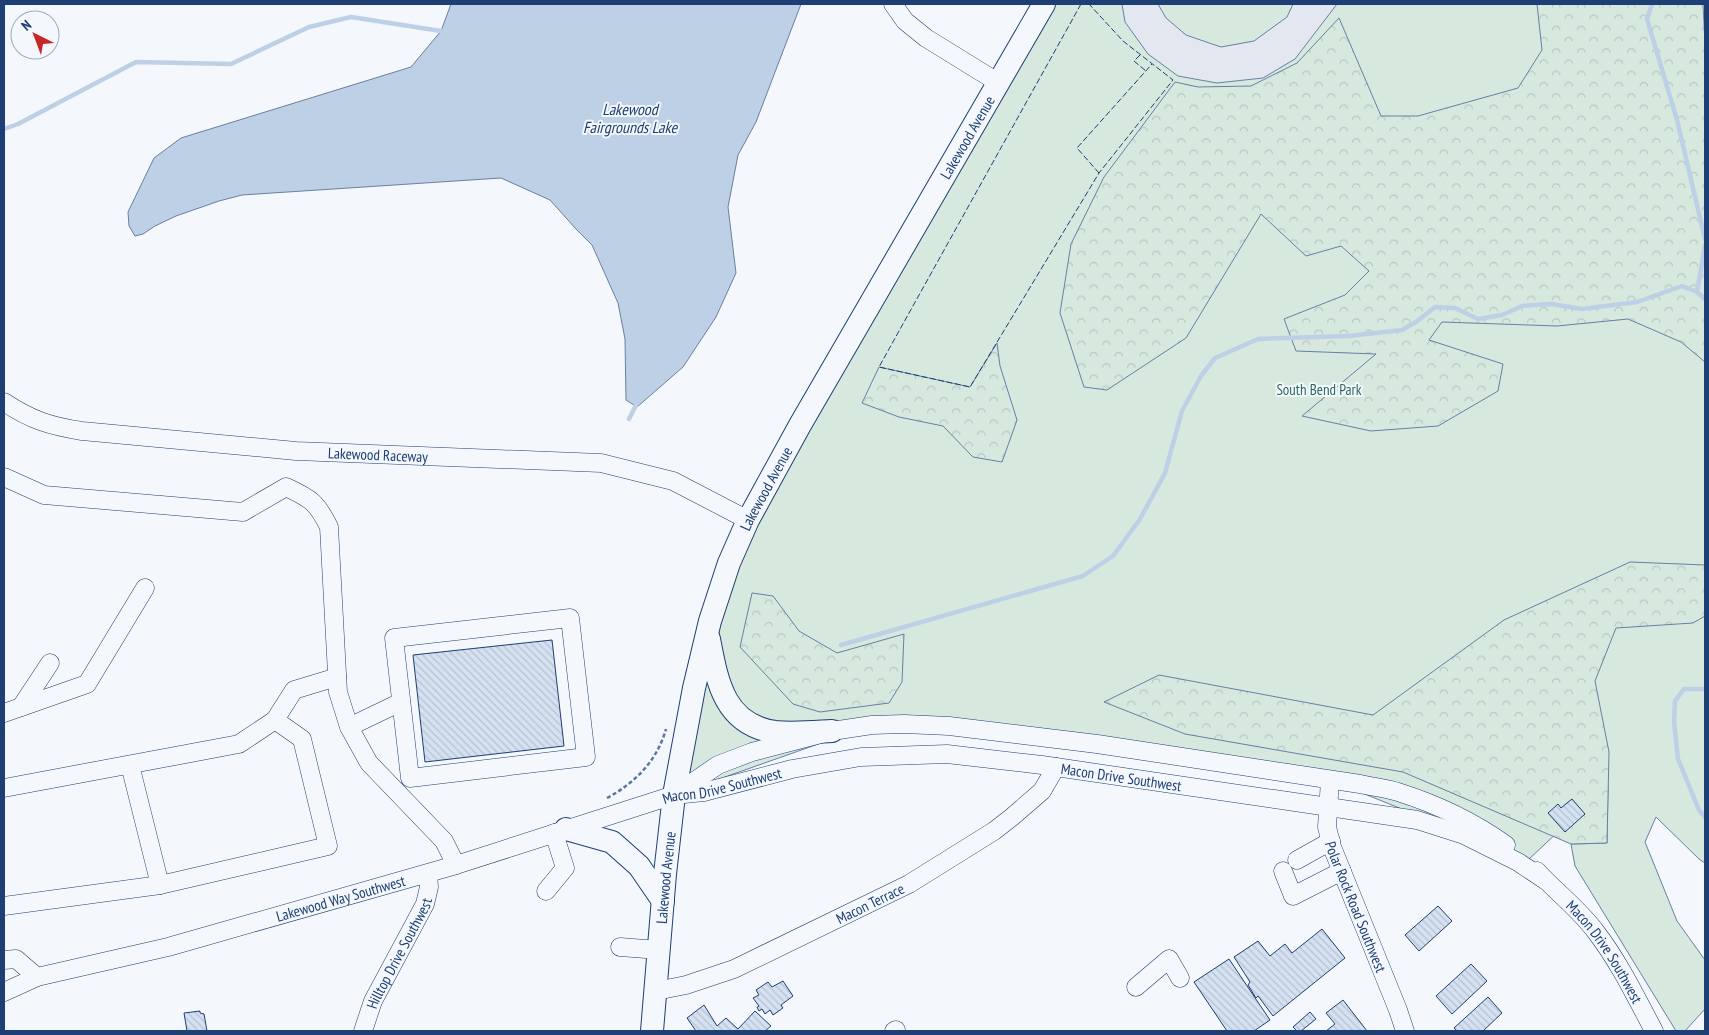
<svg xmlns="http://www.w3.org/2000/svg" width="1709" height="1035" font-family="'PT Sans Narrow',sans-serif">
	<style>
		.green { fill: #d7e8df; stroke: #687fa3 }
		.forest { fill: url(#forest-crowns); stroke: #687fa3 }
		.parking { fill: #e3e8f0; stroke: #687fa3 }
		.water { fill: #bed0e5; stroke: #687fa3 }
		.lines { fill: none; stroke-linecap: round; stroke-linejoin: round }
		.stream { stroke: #bed0e5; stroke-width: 4.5 }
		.building { fill: url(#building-back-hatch); stroke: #1d3f73 }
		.minor-casing { stroke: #1d3f73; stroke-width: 19 }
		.major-casing { stroke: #1d3f73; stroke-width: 24 }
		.path { stroke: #5e769c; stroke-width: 2.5; stroke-dasharray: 4 2.5; stroke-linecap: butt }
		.minor { stroke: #f4f7fb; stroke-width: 18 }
		.major { stroke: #f4f7fb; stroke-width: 22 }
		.fence { stroke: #1d3f73; stroke-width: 1; stroke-dasharray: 6 2.5; stroke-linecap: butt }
		.labels { text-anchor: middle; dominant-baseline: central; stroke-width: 4; stroke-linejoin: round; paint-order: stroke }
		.street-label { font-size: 15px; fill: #1d3f73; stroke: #f4f7fb }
		.park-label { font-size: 15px; fill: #2c6c60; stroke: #f4f7fb }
		.water-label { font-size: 16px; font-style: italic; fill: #1d3f73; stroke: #f4f7fb }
	</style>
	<defs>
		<pattern id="forest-crowns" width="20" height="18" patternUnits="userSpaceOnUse" patternTransform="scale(1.25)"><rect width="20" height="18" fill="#d7e8df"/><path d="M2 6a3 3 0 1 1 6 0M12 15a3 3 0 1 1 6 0" fill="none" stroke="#b8c8c3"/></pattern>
		<pattern id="building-back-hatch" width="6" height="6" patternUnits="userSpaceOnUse" patternTransform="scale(1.25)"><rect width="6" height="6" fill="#d5e0f0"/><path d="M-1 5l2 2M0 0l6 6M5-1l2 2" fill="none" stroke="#b6c1d1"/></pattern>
	</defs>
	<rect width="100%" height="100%" fill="#f4f7fb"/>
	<path class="green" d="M1031,4H1705V863L1699,859L1656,817L1645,842L1677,921L1705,960V1009L1685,1031H1676L1575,866L1571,844L1607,843L1608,785L1528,860L1330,780L872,725L674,795L748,520Z"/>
	<path class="forest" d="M1537,4H1703L1705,43V362L1681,342L1628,319L1557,326L1442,322L1429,340L1503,364L1498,391L1438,426L1371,431L1302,416L1376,354L1296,351L1284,319L1345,295L1369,271L1341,246L1306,256L1261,214L1186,338L1107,390L1084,387L1060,313L1071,244L1104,177L1175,82L1198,87L1251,86L1297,63L1339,18L1381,116H1418L1518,88L1542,50Z
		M997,343L1000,366L1017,420L1002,462L973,457L943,426L899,417L862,403L879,367L970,387Z
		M1630,562L1705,565V616L1693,623L1616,628L1595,681L1609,752L1607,843L1571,844L1403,772L1185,734L1104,702L1159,675L1373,715L1504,620Z
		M752,593L773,596L799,631L837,653L904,634L902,682L889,703L820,712L793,704L740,647Z"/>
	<path class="parking" d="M1122,4H1158L1166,18L1186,35L1221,47L1254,41L1287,17L1293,4H1337L1295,59L1263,78L1217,83L1178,76L1148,54L1125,22Z"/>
	<path class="water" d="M451,4H801L756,122L738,155L728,207L736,273L716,317L683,367L637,407L626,400L625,339L618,303L592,245L576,229L550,200L501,178L242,195L219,201L176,216L155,226L143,234L135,236L129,226L128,212L154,158L181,138L411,67L441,31Z"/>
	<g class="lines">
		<path class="stream" d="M1652,4L1647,19L1677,120L1705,239
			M4,129L18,124L136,62L231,64L309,27L351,17L441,31L444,34
			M1697,292L1705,245
			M629,419L638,401
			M841,645L1083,576L1113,556L1140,519L1165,473L1182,411L1201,376L1215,358L1258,339L1349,336L1402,330L1416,322L1435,307L1455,308L1478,319L1502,315L1522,306L1551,304L1582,309L1637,302L1682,286L1697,292L1705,299
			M1705,689H1684L1675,701L1674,722L1678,759L1699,810L1705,817"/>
	</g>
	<path class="building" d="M552,640L564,746L425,762L413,655Z
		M1572,799L1585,814L1565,832L1548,813L1558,804L1561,808Z
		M1438,906L1452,921L1419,951L1405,935Z
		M1322,929L1345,958L1273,1016L1258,996L1256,998L1248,985L1250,982L1234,957L1258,941L1270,956L1285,944L1292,953Z
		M1229,959L1270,1020L1254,1031H1227L1194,982Z
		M1471,964L1487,981L1452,1014L1436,996Z
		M783,981L793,996L781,1005L783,1008L773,1015L770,1010L765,1014L762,1009L759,1011L757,1007L759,1006L753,998L759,995L756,990L768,982L772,987Z
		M1488,997L1502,1013L1483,1031H1457L1454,1028Z
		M1343,1000L1367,1031H1326L1335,1024L1326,1013Z
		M704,1005L717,1026L726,1018L738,1029L755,1011L771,1026L765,1031H696L687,1018Z
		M200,1011V1013L204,1014L207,1031H187L184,1013Z
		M1310,1012L1316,1019L1301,1031H1297L1293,1027Z"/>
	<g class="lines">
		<defs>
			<g id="minor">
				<path d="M893,4L905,21L926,38L999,83"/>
				<path id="s1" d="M4,402C31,420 50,426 82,431L296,451L601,463L673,481L748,520"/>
				<path d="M4,477L44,495L243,512L286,487C312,499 317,503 329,527L338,692L349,727L369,763L444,841L456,865"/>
				<path d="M570,618L586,757L410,778L394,638Z"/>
				<path d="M21,707L50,663"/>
				<path d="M4,713L87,684L145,588"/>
				<path d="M349,727L401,702"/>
				<path d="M130,765L160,885"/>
				<path id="s2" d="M1330,780L1327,827L1332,847L1398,1010L1405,1031"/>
				<path d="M4,788L239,744L275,720"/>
				<path d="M674,795L718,765L752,752L832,731L872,725L904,724L949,726L1097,744L1360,784C1373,787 1386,788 1398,792C1436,804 1474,822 1506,845"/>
				<path d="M1297,860L1331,841"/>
				<path d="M1283,871L1293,896L1342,871"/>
				<path id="s3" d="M1537,871C1556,892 1579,909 1596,932C1619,962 1636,997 1654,1031"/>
				<path d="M546,891L565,868L554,833"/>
				<path d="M4,906L160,885L328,846L302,739L275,720L294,690L337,677"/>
				<path d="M620,947L659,950"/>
				<path d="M4,960L16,959L37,977"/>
				<path d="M1136,987L1169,959L1180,978"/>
				<path id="s4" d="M656,989H666L686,985L734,969L909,884L994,831L1012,817L1042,791L1056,767"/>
				<path id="s5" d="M4,992L37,977L168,947L456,865L674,795L704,792L792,769L861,757L947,754L1042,765L1417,820L1464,835L1518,862L1545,880"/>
				<path id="s6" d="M363,1031L373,1001L425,904L429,887L428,874"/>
				<path d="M894,1031L896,1030"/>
			</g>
			<g id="major">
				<path d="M709,639C717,681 724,725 775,732C793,734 814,732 832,731"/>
				<path d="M566,829L612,842L639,866L663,901"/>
				<path id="s7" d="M652,1031L665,874L674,795L694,688L710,621L729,563L748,520L800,425L1044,4"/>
			</g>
		</defs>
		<use href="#minor" class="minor-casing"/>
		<use href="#major" class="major-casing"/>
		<path class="path" d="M607,798C635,783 657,761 666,729"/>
		<use href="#minor" class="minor"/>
		<use href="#major" class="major"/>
		<path class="fence" d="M1081,4L879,367L970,387L1099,173L1173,80L1123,41L1089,4
			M1140,55L1134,61L1146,71
			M1099,173L1077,148L1152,64"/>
	</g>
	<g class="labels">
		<g class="street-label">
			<text stroke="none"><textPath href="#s7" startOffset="964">Lakewood Avenue</textPath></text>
			<text stroke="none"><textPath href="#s1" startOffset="381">Lakewood Raceway</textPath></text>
			<text stroke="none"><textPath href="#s7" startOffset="559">Lakewood Avenue</textPath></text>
			<text stroke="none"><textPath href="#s5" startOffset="1152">Macon Drive Southwest</textPath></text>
			<text stroke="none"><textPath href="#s5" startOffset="748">Macon Drive Southwest</textPath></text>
			<text stroke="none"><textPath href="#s7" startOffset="154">Lakewood Avenue</textPath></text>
			<text stroke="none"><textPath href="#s5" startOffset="350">Lakewood Way Southwest</textPath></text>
			<text stroke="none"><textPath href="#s4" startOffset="232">Macon Terrace</textPath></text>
			<text stroke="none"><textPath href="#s2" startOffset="132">Polar Rock Road Southwest</textPath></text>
			<text stroke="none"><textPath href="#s6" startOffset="86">Hilltop Drive Southwest</textPath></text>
			<text stroke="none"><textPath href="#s3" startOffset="106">Macon Drive Southwest</textPath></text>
		</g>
		<g class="park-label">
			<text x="1319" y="389">South Bend Park</text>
		</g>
		<g class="water-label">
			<text x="630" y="109">Lakewood<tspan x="630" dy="18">Fairgrounds Lake</tspan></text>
		</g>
	</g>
	<rect width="1709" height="1035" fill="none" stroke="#1d3f73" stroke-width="10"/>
	<g transform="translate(35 35) rotate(318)"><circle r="24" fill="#f4f7fb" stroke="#9eadc5"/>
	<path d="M0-4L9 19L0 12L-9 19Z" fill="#c62828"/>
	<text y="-8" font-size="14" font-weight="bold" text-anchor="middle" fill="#1d3f73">N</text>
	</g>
</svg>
